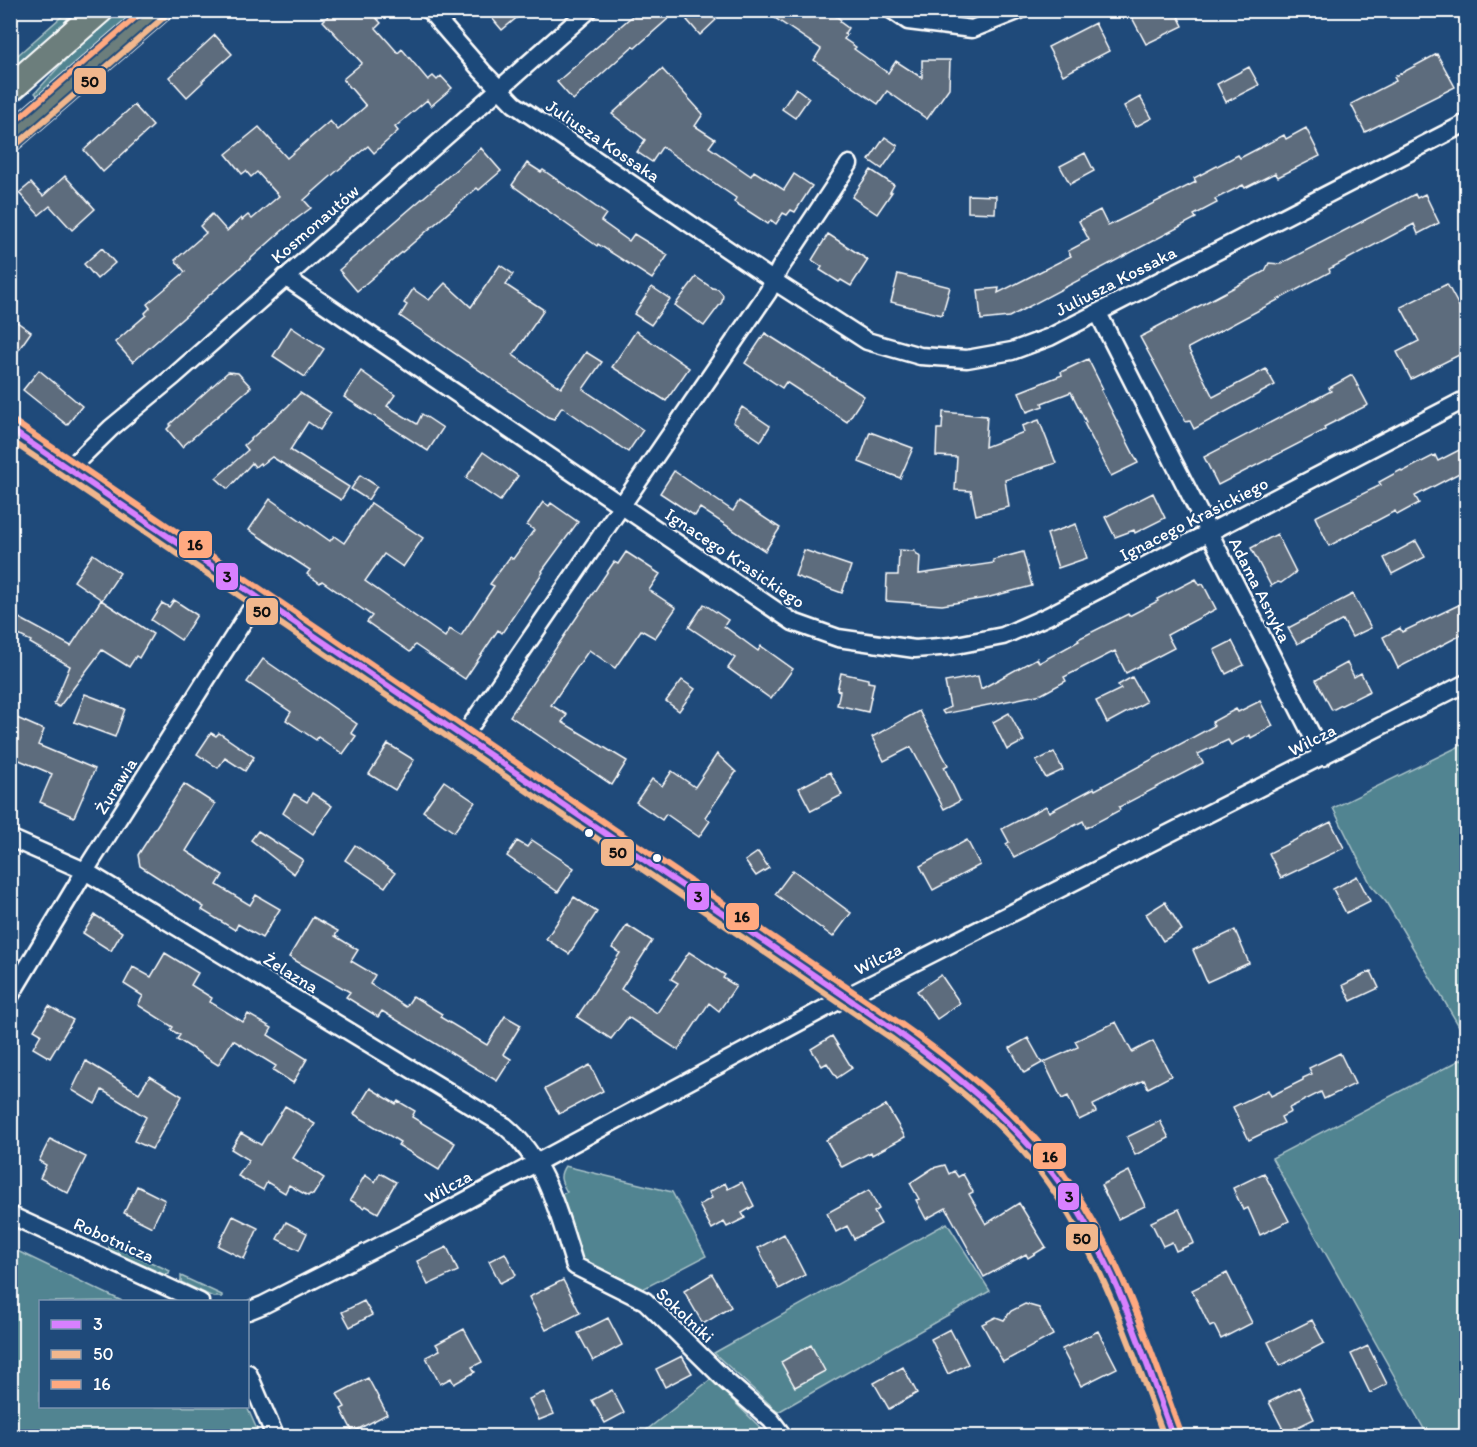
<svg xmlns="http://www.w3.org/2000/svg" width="1477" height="1447" font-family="Itim,sans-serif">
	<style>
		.green { fill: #518491; stroke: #a8c2c8; stroke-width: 1.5 }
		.building { fill: #5d6c7d; stroke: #fff; stroke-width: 1.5 }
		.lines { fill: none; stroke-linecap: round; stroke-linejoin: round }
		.minor-casing { stroke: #fff; stroke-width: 21 }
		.tertiary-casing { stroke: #fff; stroke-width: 24 }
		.primary-casing { stroke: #fff; stroke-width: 30 }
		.minor { stroke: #1f4a7a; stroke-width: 16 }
		.tertiary { stroke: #1f4a7a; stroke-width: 20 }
		.primary { stroke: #6c7e7c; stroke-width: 26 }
		.bus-1-casing { stroke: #1f4a7a; stroke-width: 10 }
		.bus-2-casing { stroke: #1f4a7a; stroke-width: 10 }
		.bus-3-casing { stroke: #1f4a7a; stroke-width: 10 }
		.bus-1 { stroke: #d880ff; stroke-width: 6 }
		.bus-2 { stroke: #f1b78d; stroke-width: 6 }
		.bus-3 { stroke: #ffa980; stroke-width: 6 }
		.bus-dot { fill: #fff; stroke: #1f4a7a; stroke-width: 2 }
		.labels { text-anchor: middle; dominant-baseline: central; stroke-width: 4.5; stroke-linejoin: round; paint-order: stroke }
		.street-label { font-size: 18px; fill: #fff; stroke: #1f4a7a }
		.line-badge { stroke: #1f4a7a; stroke-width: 2 }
		.pale-badge-label { font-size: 16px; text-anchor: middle; font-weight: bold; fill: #111 }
	</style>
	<rect width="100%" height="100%" fill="#1f4a7a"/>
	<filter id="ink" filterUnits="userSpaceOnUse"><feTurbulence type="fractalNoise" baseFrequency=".0167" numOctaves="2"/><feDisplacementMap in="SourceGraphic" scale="12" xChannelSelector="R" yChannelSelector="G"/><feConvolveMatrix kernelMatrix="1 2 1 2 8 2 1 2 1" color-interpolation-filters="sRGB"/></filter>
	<g filter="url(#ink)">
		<path class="green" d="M68,11V17L64,24L11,71V61Z
			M119,11H139L39,97L35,93L76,48Z
			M1466,743V1038L1386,902L1371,885L1333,808Z
			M1466,1057V1436H1428L1272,1158Z
			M565,1166L672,1192L706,1256L639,1291L581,1260L564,1219L560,1195L567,1192C561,1182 558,1176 565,1166Z
			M947,1223L990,1291L778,1412L714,1353Z
			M109,1243L170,1271L169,1274L165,1275L109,1250Z
			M11,1248L122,1301L40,1302V1406L247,1407L260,1436H11Z
			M181,1276L222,1295V1297H213L181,1282Z
			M711,1379L769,1436H639Z"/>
		<path class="building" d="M334,10H369L381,23L376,28L398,53L402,49L428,80L433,76L437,80L441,76L452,88L431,106L427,100L395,127L398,131L374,153L368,146L337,171L304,200L311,208L291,223L133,362L115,342L146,315L145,313L150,308L147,304L185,272L175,260L206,233L200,226L212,214L227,231L241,218L242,220L248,215L252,219L279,196L257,172L251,177L246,171L242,174L226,154L259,127L287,158L330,121L338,130L366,106L343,79L362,63L323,21Z
			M485,10H526L502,30Z
			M639,10H678L635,48L633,46L573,100L557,82Z
			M698,10H708L716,20L700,35L687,20Z
			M763,10H828L841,20L840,22L848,28L844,34L847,35L844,39L856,47L854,49L888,73L896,61L922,78V60H950L949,88L927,119L887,91L878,104L814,60L821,49Z
			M1128,10H1175L1183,26L1146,44Z
			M1095,23L1109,51L1063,75L1048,47Z
			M215,35L232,54L202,81L203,82L187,97L169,77Z
			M1437,54L1455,87L1365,132L1351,104L1396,81L1394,77Z
			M1249,67L1259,85L1226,102L1217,84Z
			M662,69L703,114L695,126L715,139L709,147L751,176L754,171L784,190L794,174L812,186L795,212L791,210L787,215L783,213L776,224L771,220L768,224L734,202L736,198L662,147L652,162L637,152L645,140L612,114Z
			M796,88L809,98L795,118L782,109Z
			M1140,97L1152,118L1135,127L1124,106Z
			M134,105L153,126L103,172L84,150Z
			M1306,128L1320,156L1278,177L1275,173L1245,188L1243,185L1215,199L1217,203L1194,215L1196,218L1009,317L981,320L978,290L999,288L998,293L1071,256L1068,251L1089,240L1079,221L1100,210L1108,226L1196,182L1194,178L1238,155L1240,158L1284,135L1286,139Z
			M885,137L898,146L882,169L869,160Z
			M481,148L501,171L479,190L477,188L357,291L339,270Z
			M1085,153L1094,171L1070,184L1060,166Z
			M527,163L541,172L543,170L606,214L601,221L629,241L634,234L668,255L652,279L598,244L597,246L512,185Z
			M871,170L894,185L890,192H892L877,214L852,197Z
			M65,176L95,209L72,230L50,206L39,215L19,193L31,183L43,196Z
			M1415,194L1417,198L1425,194L1439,223L1418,234L1414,224L1329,269L1330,272L1188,348L1213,397L1266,369L1275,385L1194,429L1190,421L1186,422L1140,337L1152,331L1151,330L1170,320L1171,321L1265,271L1269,263L1280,264Z
			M968,195L996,196L995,213L968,212Z
			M828,234L868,260L851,286L841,280L839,282L820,270L822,267L812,260Z
			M102,248L115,263L97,279L84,264Z
			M500,265L513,274L506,285L544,310L513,355L561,388L586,352L602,362L583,389L643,430L628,452L562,407L554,419L548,417L400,316L407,305L404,303L413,289L429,300L445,283L471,307Z
			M898,274L950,287L942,315L891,302Z
			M696,277L712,288L718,289L723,295L722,302L704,326L675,305Z
			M1447,284L1467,321V351L1411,379L1397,352L1419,341L1401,307Z
			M652,287L670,299L651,325L634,314Z
			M10,317L31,332L10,362Z
			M291,327L324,349L305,377L273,356Z
			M636,331L689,368L666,401L612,367Z
			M765,333L864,396L847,422L786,382L782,388L745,363Z
			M1088,359L1103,389L1101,390L1138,463L1111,476L1084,423L1086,422L1071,392L1042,403L1043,406L1027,412L1019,392L1062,375L1061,372Z
			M39,370L82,406L67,425L23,390Z
			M361,371L395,395L387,406L417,424L422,414L443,428L428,451L344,397Z
			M228,372L238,373L251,387L182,447L167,429L171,425L170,424Z
			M1352,375L1368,405L1324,427L1325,430L1218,485L1204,457L1331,391L1329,388Z
			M300,393L331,413L320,430L308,422L290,450L349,487L341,500L272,457L261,465L260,463L255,467L252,463L228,489L216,478L248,450L244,445L288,406Z
			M742,407L770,426L761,441L733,422Z
			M943,412L987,416L985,447L1024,432L1022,426L1039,420L1056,463L1005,480L1009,507L976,515L971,491L955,490L957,457L936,456L937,429H942Z
			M870,432L913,448L900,478L859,462Z
			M1467,446V469L1415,496L1419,503L1397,515L1395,511L1329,546L1315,517L1381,485L1379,482L1401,470L1402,472L1435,455L1438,461Z
			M483,452L518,476L500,501L466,478Z
			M674,471L733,511L739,501L780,528L765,551L700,508L695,516L660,493Z
			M360,475L377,486L368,500L351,489Z
			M1153,493L1165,518L1135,533L1134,530L1115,537L1105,517Z
			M270,499L330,541L334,536L344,543L371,503L423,538L403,567L384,554L365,581L445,637L450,629L461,636L494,586L490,584L510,557L513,559L534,530L527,525L543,502L549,506L551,503L578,522L542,571L543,572L502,633L498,630L465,679L415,645L410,652L367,622L372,616L322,581L320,583L307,574L310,570L249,530Z
			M1076,524L1087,558L1058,568L1047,534Z
			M1277,534L1296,572L1281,583L1278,582L1271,586L1251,548Z
			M1416,541L1425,557L1392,574L1384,558Z
			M804,550L851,566L842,593L795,576Z
			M899,550L914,551L920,557L919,574L994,563L993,560L1023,552L1032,586L986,598L942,605L886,601L887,575H898Z
			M626,552L660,574L649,590L676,608L655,638L641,630L615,668L589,650L551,705L567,715L562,722L627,761L612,785L510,716L614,562L618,564Z
			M93,554L120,573L102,600L74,581Z
			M1196,579L1200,585L1203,584L1216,609L1167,635L1174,648L1126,673L1115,651L1064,677L1066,681L1042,694L944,714L942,711L950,707L945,682L978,676L981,689L1037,658L1039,663L1079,641L1078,639L1128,614L1129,616L1158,601L1157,599Z
			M1353,594L1371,628L1352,637L1343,620L1297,644L1288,628Z
			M101,600L153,634L139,658L136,656L129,667L102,650L59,707L54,704L70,666L30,643L31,641L10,631V613L71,646Z
			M174,600L197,615L181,640L151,620L162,603L169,607Z
			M1467,601V632L1398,668L1383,637L1400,628L1402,632Z
			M704,604L728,620L724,626L758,651L761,646L793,669L771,699L728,668L735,658L689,627Z
			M1232,641L1244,665L1226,674L1214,650Z
			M263,659L357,724L351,733L356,736L343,754L318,737L316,740L286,720L291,712L247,682Z
			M1347,663L1354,677L1361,673L1370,691L1332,710L1316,680Z
			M841,673L868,679V682L874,683L868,712L837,705L840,691L837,690Z
			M1132,677L1146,702L1107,723L1096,701L1121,689L1118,685Z
			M682,680L695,689L679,711L666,701Z
			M85,694L125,709L115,737L74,722Z
			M1260,701L1273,726L1251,738L1250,735L1231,745L1228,740L1198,754L1203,763L1119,807L1120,810L1086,828L1083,821L1014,857L1006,844L1009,842L1002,829L1046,806L1049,812L1094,788L1095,790L1214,726L1212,722L1236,709L1238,712Z
			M919,711L948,765L944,767L960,801L944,809L911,747L884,761L872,737Z
			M1009,713L1024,741L1007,750L993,722Z
			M10,715L44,730L38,745L95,769L74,817L40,802L52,774L10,756Z
			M211,733L216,736L219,733L254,757L245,771L225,758L218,768L197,754Z
			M388,744L414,760L395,790L369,774Z
			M1054,752L1063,770L1046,778L1036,761Z
			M717,754L736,772L705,817L710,821L699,837L666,814L662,820L636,802L652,779L662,786L672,771L695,787Z
			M830,772L842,795L811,811L799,788Z
			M444,781L475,802L454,832L423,811Z
			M184,784L215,804L186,851L223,875L217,885L250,905L256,895L280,909L262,938L238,924L235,930L202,910L204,907L140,866L138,855Z
			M312,793L332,806L313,834L283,813L294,794L307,802Z
			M1331,822L1344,848L1281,878L1269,853Z
			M258,831L303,860L294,874L251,840Z
			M532,840L574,868L558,892L507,856L517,841L527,847Z
			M967,840L980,865L933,890L920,866Z
			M355,845L395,873L385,887L345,860Z
			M758,852L769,868L756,876L745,861Z
			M793,870L851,913L833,937L775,894Z
			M1357,876L1370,901L1346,913L1333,889Z
			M574,897L597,912L569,954L546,939Z
			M1165,902L1182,930L1163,941L1146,914Z
			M95,915L122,932L111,951L83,933Z
			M313,917L338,931L335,936L358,950L351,961L375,975L370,984L406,1007L413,996L442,1014L440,1017L487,1045L505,1016L521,1025L503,1054L511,1059L497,1081L382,1011L378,1017L346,997L350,992L289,957Z
			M627,925L652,941L621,989L657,1013L678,983L671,979L689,952L725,975L723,978L736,986L719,1011L709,1003L678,1050L628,1017L611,1039L577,1017L620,953L612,948Z
			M1235,930L1249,963L1207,982L1193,950Z
			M165,953L198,973L191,985L212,998L210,1002L243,1022L248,1014L272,1028L268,1035L307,1059L293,1083L273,1070L276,1066L233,1040L218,1065L177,1039L180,1035L171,1030L173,1027L138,1005L143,996L124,984L133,967L151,977Z
			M1371,971L1379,988L1351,1001L1343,985Z
			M941,975L960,1003L937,1019L917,991Z
			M49,1006L73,1020L50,1058L33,1048L41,1034L34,1030Z
			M1116,1022L1132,1052L1153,1041L1171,1076L1148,1088L1144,1080L1093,1105L1096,1112L1079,1120L1068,1096L1062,1099L1044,1062L1078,1047L1075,1041Z
			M832,1036L852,1068L837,1078L827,1063L822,1066L811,1049Z
			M1028,1038L1042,1063L1024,1073L1010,1048Z
			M1340,1053L1355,1084L1324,1099L1321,1092L1289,1108L1291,1112L1281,1117L1284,1123L1249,1140L1233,1107L1268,1090L1271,1096L1303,1080V1078L1312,1074L1309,1068Z
			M86,1061L139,1093L150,1076L182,1096L152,1149L134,1141L146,1117L102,1090L95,1104L72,1090Z
			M590,1065L603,1091L559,1114L545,1089Z
			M370,1088L396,1104L398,1101L415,1111L412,1117L455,1143L439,1170L398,1145L400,1142L354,1114Z
			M886,1105L905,1137L872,1155L871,1152L842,1167L826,1140Z
			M285,1106L315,1124L293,1158L324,1178L313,1195L310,1194L308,1196L289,1185L285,1193L267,1182L263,1190L238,1176L249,1160L231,1149L241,1133L261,1145Z
			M1160,1121L1169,1138L1135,1155L1127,1137Z
			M50,1139L86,1157L68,1193L40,1178L46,1165L39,1161Z
			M945,1165L949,1174L954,1171L958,1177L963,1174L973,1192L969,1194L986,1224L1019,1203L1046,1247L1028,1258L1026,1254L984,1277L946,1208L926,1219L916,1200L919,1199L910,1183L933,1168Z
			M1129,1171L1145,1206L1118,1219L1101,1185Z
			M380,1173L396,1182L378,1213L366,1206L364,1208L350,1200L365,1175L375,1182Z
			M1264,1173L1289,1221L1260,1235L1248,1208L1243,1210L1233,1188Z
			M742,1182L754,1206L742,1213L745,1218L727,1227L724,1222L712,1229L699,1205L712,1198L709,1192L725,1183L728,1189Z
			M137,1186L165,1200L152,1227L124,1213Z
			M869,1190L879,1209L874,1212L881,1224L854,1239L847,1226L836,1232L827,1213Z
			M1179,1209L1194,1243L1176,1251L1172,1242L1163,1246L1151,1222Z
			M233,1216L258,1228L244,1259L218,1246Z
			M286,1222L307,1233L299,1250L277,1239Z
			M784,1234L805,1275L779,1289L758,1248Z
			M447,1247L458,1271L428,1285L417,1261Z
			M505,1253L516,1275L500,1283L489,1261Z
			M1227,1273L1252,1323L1221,1339L1214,1325L1210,1327L1192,1290Z
			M712,1274L731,1307L703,1324L684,1291Z
			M563,1280L580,1313L546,1330L529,1297Z
			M364,1301L372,1315L350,1327L342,1312Z
			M1025,1304L1039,1308L1053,1335L1003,1362L982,1324L996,1317L1004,1320L1011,1311Z
			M608,1318L622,1345L593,1361L578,1333Z
			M1312,1320L1324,1343L1280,1366L1268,1342Z
			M464,1329L482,1362L472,1367L475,1372L454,1384L451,1378L440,1384L426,1357L440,1350L436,1344Z
			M950,1329L968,1364L948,1374L931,1339Z
			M1098,1331L1117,1368L1081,1386L1062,1349Z
			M811,1345L825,1371L795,1387L781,1362Z
			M1368,1346L1387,1384L1370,1393L1351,1354Z
			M682,1356L692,1373L665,1387L656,1369Z
			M903,1367L917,1393L889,1409L874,1383Z
			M368,1378L387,1414L353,1432L341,1409L345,1407L337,1394Z
			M1299,1387L1314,1419L1285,1433L1269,1402Z
			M612,1390L624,1413L605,1423L592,1400Z
			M544,1392L554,1414L539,1420L529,1399Z"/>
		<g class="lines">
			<defs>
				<path id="minor" d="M429,10L482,71L514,104L774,281L867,341L920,356L967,359L1012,351L1050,337L1466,123
					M892,10L908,21L972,29L1020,10
					M285,277L793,622L838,638L915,649L951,646L1003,636L1048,616L1466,399
					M1098,313L1323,757
					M69,469L111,428L174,376L589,10
					M463,737L768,292L780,268L849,164
					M10,838L85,871L505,1126C547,1161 559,1216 575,1266L645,1301L725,1380L771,1420L783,1436
					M10,996L85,871L258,598
					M10,1215L200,1302
					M248,1311L263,1305L411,1230L846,997L1466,683
					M248,1373L275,1436"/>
				<path id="tertiary" d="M10,429L896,1031C963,1078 1028,1132 1072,1202C1118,1274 1143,1357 1173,1436"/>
				<path id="primary" d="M10,89L100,10
					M10,138L158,10"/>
			</defs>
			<use href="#minor" class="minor-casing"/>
			<use href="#tertiary" class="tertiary-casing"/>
			<use href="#primary" class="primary-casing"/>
			<use href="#minor" class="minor"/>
			<use href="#tertiary" class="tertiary"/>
			<use href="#primary" class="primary"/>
			<defs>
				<path id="bus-1" d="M10,429L896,1031C954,1073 1010,1118 1054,1175C1112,1252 1140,1347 1173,1436"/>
				<path id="bus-2" d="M16,145L164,17
					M10,440L891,1038C949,1080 1007,1125 1048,1183C1103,1260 1131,1349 1164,1436"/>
				<path id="bus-3" d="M10,126L144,10
					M15,422L901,1024C960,1066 1019,1112 1062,1172C1119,1250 1148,1343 1181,1433"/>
			</defs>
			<use href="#bus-1" class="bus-1-casing"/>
			<use href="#bus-2" class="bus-2-casing"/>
			<use href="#bus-3" class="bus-3-casing"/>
			<use href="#bus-1" class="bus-1"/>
			<use href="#bus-2" class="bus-2"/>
			<use href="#bus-3" class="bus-3"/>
		</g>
	</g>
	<g class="bus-dot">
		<circle cx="589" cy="833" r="5"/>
		<circle cx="657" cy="858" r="5"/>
	</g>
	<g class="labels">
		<g class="street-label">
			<text transform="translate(603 141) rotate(34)">Juliusza Kossaka</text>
			<text transform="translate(315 224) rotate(-41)">Kosmonautów</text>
			<text transform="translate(1116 281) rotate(-27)">Juliusza Kossaka</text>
			<text transform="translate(1194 519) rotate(-27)">Ignacego Krasickiego</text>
			<text transform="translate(735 558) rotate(34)">Ignacego Krasickiego</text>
			<text transform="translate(1260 590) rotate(63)">Adama Asnyka</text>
			<text transform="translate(1312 740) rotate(-27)">Wilcza</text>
			<text transform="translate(116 786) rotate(-58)">Żurawia</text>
			<text transform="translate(878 959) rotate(-27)">Wilcza</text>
			<text transform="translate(291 973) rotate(31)">Żelazna</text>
			<text transform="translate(448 1187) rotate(-29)">Wilcza</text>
			<text transform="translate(114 1240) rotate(24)">Robotnicza</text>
			<text transform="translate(685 1315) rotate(43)">Sokolniki</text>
		</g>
	</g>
	<g class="line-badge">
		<rect x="73" y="67" width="34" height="28" rx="6" fill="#f1b78d"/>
		<rect x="178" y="530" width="35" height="29" rx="6" fill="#ffa980"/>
		<rect x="215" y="562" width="24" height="29" rx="6" fill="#d880ff"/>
		<rect x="245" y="597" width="34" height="29" rx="6" fill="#f1b78d"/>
		<rect x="600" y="838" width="35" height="29" rx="6" fill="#f1b78d"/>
		<rect x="686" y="882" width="24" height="29" rx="6" fill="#d880ff"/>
		<rect x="725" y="902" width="35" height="29" rx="6" fill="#ffa980"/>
		<rect x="1032" y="1142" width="35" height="28" rx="6" fill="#ffa980"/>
		<rect x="1057" y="1182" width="23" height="29" rx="6" fill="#d880ff"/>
		<rect x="1065" y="1223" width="34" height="29" rx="6" fill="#f1b78d"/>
	</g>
	<g class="pale-badge-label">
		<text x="90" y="87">50</text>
		<text x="195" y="550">16</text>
		<text x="227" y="582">3</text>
		<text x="262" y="617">50</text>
		<text x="618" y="858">50</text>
		<text x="698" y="902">3</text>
		<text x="742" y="922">16</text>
		<text x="1050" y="1162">16</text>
		<text x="1069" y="1202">3</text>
		<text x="1082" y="1244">50</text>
	</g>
	<rect width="1477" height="1447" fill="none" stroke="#1f4a7a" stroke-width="36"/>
	<rect x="18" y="18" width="1441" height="1411" fill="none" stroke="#fff" stroke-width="2" filter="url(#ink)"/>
	<rect x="39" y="1300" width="210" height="108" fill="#1f4a7a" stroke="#7992af" stroke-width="1.5"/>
	<rect x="51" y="1320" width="30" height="9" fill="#d880ff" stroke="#7992af" stroke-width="1.5"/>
	<text x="93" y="1330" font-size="18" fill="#ffffff">3</text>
	<rect x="51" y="1350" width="30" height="9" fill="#f1b78d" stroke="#7992af" stroke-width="1.5"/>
	<text x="93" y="1360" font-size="18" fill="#ffffff">50</text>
	<rect x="51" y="1380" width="30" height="9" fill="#ffa980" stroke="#7992af" stroke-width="1.5"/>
	<text x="93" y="1390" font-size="18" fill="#ffffff">16</text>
</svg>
